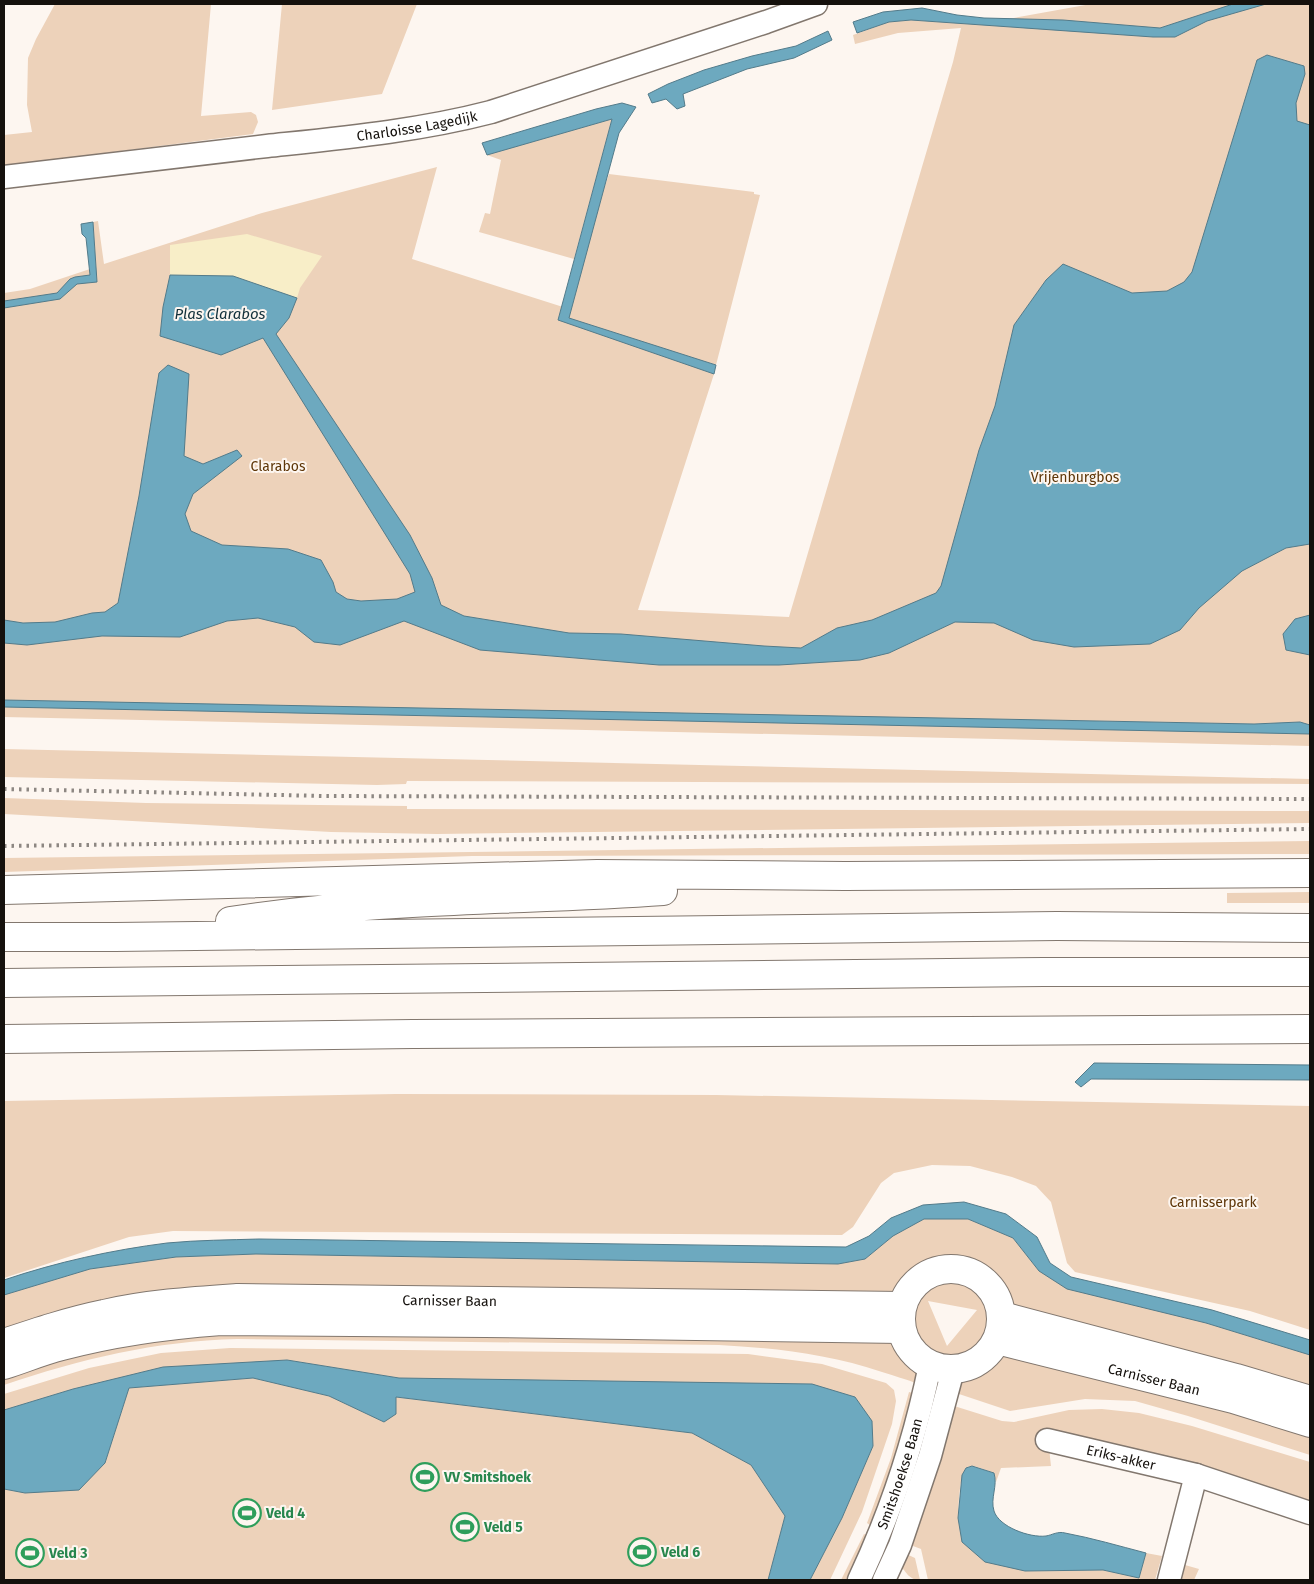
<svg xmlns="http://www.w3.org/2000/svg" width="1314" height="1584" font-family="'Fira Sans',sans-serif">
	<style>
		.green { fill: #edd2ba; fill-rule: evenodd }
		.sand { fill: #f8eec8 }
		.water { fill: #6da9bf; stroke: #537b8a }
		.lines { fill: none; stroke-linecap: round; stroke-linejoin: round }
		.minor-casing { stroke: #82776e; stroke-width: 25 }
		.major-casing { stroke: #82776e; stroke-width: 30 }
		.highway-casing { stroke: #82776e; stroke-width: 30 }
		.minor { stroke: #fff; stroke-width: 22 }
		.major { stroke: #fff; stroke-width: 28 }
		.highway { stroke: #fff; stroke-width: 28 }
		.rail { stroke: #8d8782; stroke-width: 4; stroke-dasharray: 2.5 5; stroke-linecap: butt }
		.labels { text-anchor: middle; dominant-baseline: central; stroke-width: 4; stroke-linejoin: round; paint-order: stroke }
		.street-label { font-size: 14px; fill: #15110d; stroke: #fdf6f0 }
		.park-label { font-size: 14px; fill: #5e3608; stroke: #fdf6f0 }
		.leisure-label { font-size: 14px; font-weight: bold; fill: #27864d; stroke: #fdf6f0; text-anchor: start }
		.water-label { font-size: 15px; font-style: italic; fill: #13313b; stroke: #fdf6f0 }
	</style>
	<rect width="100%" height="100%" fill="#fdf6f0"/>
	<path class="green" d="M55,4H211L201,116L251,112L256,115L258,122L253,134L4,166V135L32,132L27,105L28,58L36,39Z
		M282,4H417L382,94L272,110Z
		M1091,4H1310V725L1300,722L1254,724L891,717L777,720L607,711L606,714L249,712L1310,734V746L4,717V293L30,289L96,267L93,222L98,221L104,264L262,213L437,167L412,259L563,307L609,174L754,192V194L760,195L716,365L706,362L704,370L714,374L638,610L789,617L953,62L961,28L898,33L855,44L853,35L889,22L911,20L980,24Z
		M612,119L574,259L479,232L485,213L490,214L501,160L487,155Z
		M4,749L1310,779V784L407,781L406,784L377,785L4,777Z
		M4,798L146,803L407,806V809L1310,811V823L437,834L331,832L4,814Z
		M1310,841V854L472,856L4,872V858Z
		M1310,892V903H1227V893Z
		M396,1094L716,1095L1310,1106V1330L1250,1311L1075,1272L1067,1263L1051,1202L1036,1186L1012,1177L970,1166L932,1165L894,1173L881,1183L853,1227L842,1235L173,1231L129,1237L4,1278V1101Z
		M924,1219H968L1013,1238L1039,1271L1310,1355V1397L1015,1311C1001,1280 979,1249 939,1258C933,1260 926,1260 921,1264C909,1272 899,1283 890,1294L4,1334V1295L90,1269L176,1257L256,1254L838,1264L865,1259L893,1236Z
		M954,1280C1018,1296 983,1375 934,1353C928,1350 921,1344 918,1338C902,1307 922,1283 954,1280ZM928,1301L977,1310L947,1346Z
		M145,1333L890,1338L915,1369L917,1374L918,1384C906,1379 894,1376 882,1372C828,1354 775,1348 719,1345L237,1339C156,1341 80,1359 4,1385V1371Z
		M230,1348L748,1354L822,1364L886,1383L894,1390L896,1401L892,1424L862,1512L830,1580H810L842,1518L873,1446L872,1421L399,1378L287,1360L73,1389L4,1410V1394L89,1368L161,1353Z
		M1014,1353L1310,1432V1455L1188,1416L1135,1401L1085,1399L1010,1411L953,1392L955,1385L967,1374L978,1371L994,1357Z
		M253,1378L329,1396L384,1422L396,1397L692,1433L751,1465L785,1516L768,1580H4V1489L25,1493L105,1463L129,1388Z
		M909,1392L916,1394L876,1529L867,1523L891,1458Z
		M951,1405L1002,1421L1014,1422L1069,1410L1102,1409L1139,1413L1192,1426L1310,1462V1507L1049,1448L1051,1466L1001,1468L996,1482L994,1473C987,1471 977,1466 971,1466C958,1468 959,1507 958,1518L1025,1571L1103,1570L1139,1578L1146,1553L1162,1556L1155,1580H928L921,1549L905,1543Z
		M864,1534L871,1537L853,1580H841Z
		M902,1552L915,1558L920,1580C909,1580 906,1572 900,1565Z
		M1185,1565L1199,1569L1194,1580H1180Z"/>
	<path class="sand" d="M247,234L322,256L300,288L297,298L233,276L170,275V245Z"/>
	<path class="water" d="M1233,4H1266L1207,21L1175,37H1153L911,20L889,22L857,33L853,22L883,12L922,8L957,15L984,18L1063,20L1160,28Z
		M828,31L832,40L794,58L747,69L683,94L685,106L677,109L666,99L652,103L648,94L668,84L704,70L752,56L796,46Z
		M1267,55L1304,66L1305,74L1296,103L1297,121L1310,125V544L1286,548L1242,571L1199,608L1180,630L1150,644L1074,647L1033,640L994,623L955,622L889,653L860,660L779,665H659L480,650L404,621L340,645L314,642L295,627L258,618L227,621L180,637L102,636L27,645L4,643V620L23,623L55,622L92,613L105,612L118,603L139,496L159,373L168,365L189,374L184,456L203,464L237,450L242,456L193,494L185,514L191,531L222,545L288,549L321,560L333,582L336,592L347,599L361,601L397,599L415,592L410,574L263,338L221,355L160,336L163,307L170,275L233,276L297,298L289,318L276,334L410,535L432,578L441,605L464,616L569,633L621,634L764,646L801,648L837,628L872,620L936,593L941,586L979,450L995,406L1014,325L1046,280L1063,264L1132,293L1167,291L1184,282L1192,272L1257,60Z
		M622,103L636,107L619,133L569,318L716,365L714,374L558,320L612,119L487,155L482,143L596,109Z
		M93,222L97,282L77,284L60,299L4,308V301L57,293L70,279L75,277L90,275L86,238L82,234L81,224Z
		M1310,615V655L1286,650L1283,634L1295,619Z
		M4,700L1254,724L1300,722L1310,725V734L4,707Z
		M1094,1063L1310,1065V1080L1091,1079L1081,1087L1075,1082Z
		M964,1202L1006,1214L1037,1237L1050,1263L1071,1277L1212,1310L1310,1340V1355L1206,1323L1067,1289L1039,1271L1013,1238L968,1219H924L893,1236L865,1259L838,1264L256,1254L176,1257L90,1269L4,1295V1280C57,1262 112,1250 167,1243C198,1240 229,1240 259,1239L846,1247L869,1236L891,1218L923,1205Z
		M287,1360L399,1378L812,1384L855,1397L872,1421L873,1446L842,1518L810,1580H768L785,1516L751,1465L692,1433L396,1397V1414L384,1422L329,1396L253,1378L129,1388L105,1463L79,1490L25,1493L4,1489V1410L73,1389L163,1367Z
		M972,1466L994,1473C998,1486 990,1498 994,1511C999,1527 1030,1538 1046,1536C1052,1535 1058,1531 1065,1533C1092,1538 1119,1546 1146,1553L1139,1578L1103,1570L1025,1571L985,1562L962,1542L958,1518L962,1475L966,1468Z"/>
	<g class="lines">
		<defs>
			<g id="minor">
				<path id="s1" d="M4,177C91,166 179,156 267,146C342,138 418,131 491,112L766,22L816,4"/>
				<path id="s2" d="M1047,1440L1196,1475L1169,1580"/>
				<path d="M1196,1475L1310,1513"/>
				<path id="s3" d="M859,1580C891,1512 915,1439 930,1365"/>
				<path d="M884,1580L900,1545L930,1456L953,1370"/>
			</g>
			<g id="major">
				<circle cx="951" cy="1319" r="50"/>
				<path d="M1002,1316L1236,1378L1310,1400"/>
				<path id="s4" d="M997,1340L1233,1399L1310,1423"/>
				<path id="s5" d="M4,1343C37,1332 70,1321 104,1314C147,1304 193,1301 237,1298L902,1306"/>
				<path d="M4,1365C23,1359 42,1351 62,1346C114,1332 167,1325 221,1321L485,1323L901,1329"/>
			</g>
			<path id="highway" d="M4,890L597,874L845,876L1310,873
				M230,921C291,912 351,906 412,903C496,898 580,897 663,891
				M4,937H115L1057,926L1310,928
				M4,983L1044,972H1310
				M4,1039L413,1034L1310,1029"/>
		</defs>
		<use href="#minor" class="minor-casing"/>
		<use href="#major" class="major-casing"/>
		<use href="#highway" class="highway-casing"/>
		<use href="#minor" class="minor"/>
		<use href="#major" class="major"/>
		<use href="#highway" class="highway"/>
		<path class="rail" d="M4,789L324,796L1310,799
			M4,846L1310,829"/>
	</g>
	<defs>
		<symbol id="stadium-ring" viewBox="-11 -11 22 22"><circle r="9.5" fill="#fdf6f0" stroke="#2e9e5b" stroke-width="1.5"/><path d="M0-5a6.5 5 0 1 0 0 10a6.5 5 0 1 0 0-10ZM-3.5-1.8h7v3.6h-7Z" fill="#2e9e5b"/></symbol>
	</defs>
	<g fill-rule="evenodd">
		<use href="#stadium-ring" x="409" y="1461" width="32" height="32"/>
		<use href="#stadium-ring" x="231" y="1497" width="32" height="32"/>
		<use href="#stadium-ring" x="449" y="1511" width="32" height="32"/>
		<use href="#stadium-ring" x="626" y="1536" width="32" height="32"/>
		<use href="#stadium-ring" x="14" y="1537" width="32" height="32"/>
	</g>
	<g class="labels">
		<g class="street-label">
			<text stroke="none"><textPath href="#s1" startOffset="416">Charloisse Lagedijk</textPath></text>
			<text stroke="none"><textPath href="#s5" startOffset="451">Carnisser Baan</textPath></text>
			<text stroke="none"><textPath href="#s4" startOffset="162">Carnisser Baan</textPath></text>
			<text stroke="none"><textPath href="#s2" startOffset="76">Eriks-akker</textPath></text>
			<text stroke="none"><textPath href="#s3" startOffset="114">Smitshoekse Baan</textPath></text>
		</g>
		<g class="park-label">
			<text x="278" y="466">Clarabos</text>
			<text x="1075" y="477">Vrijenburgbos</text>
			<text x="1213" y="1202">Carnisserpark</text>
		</g>
		<g class="leisure-label">
			<text x="444" y="1477">VV Smitshoek</text>
			<text x="266" y="1513">Veld 4</text>
			<text x="484" y="1527">Veld 5</text>
			<text x="661" y="1552">Veld 6</text>
			<text x="49" y="1553">Veld 3</text>
		</g>
		<g class="water-label">
			<text x="220" y="314">Plas Clarabos</text>
		</g>
	</g>
	<rect width="1314" height="1584" fill="none" stroke="#15110d" stroke-width="10"/>
</svg>
